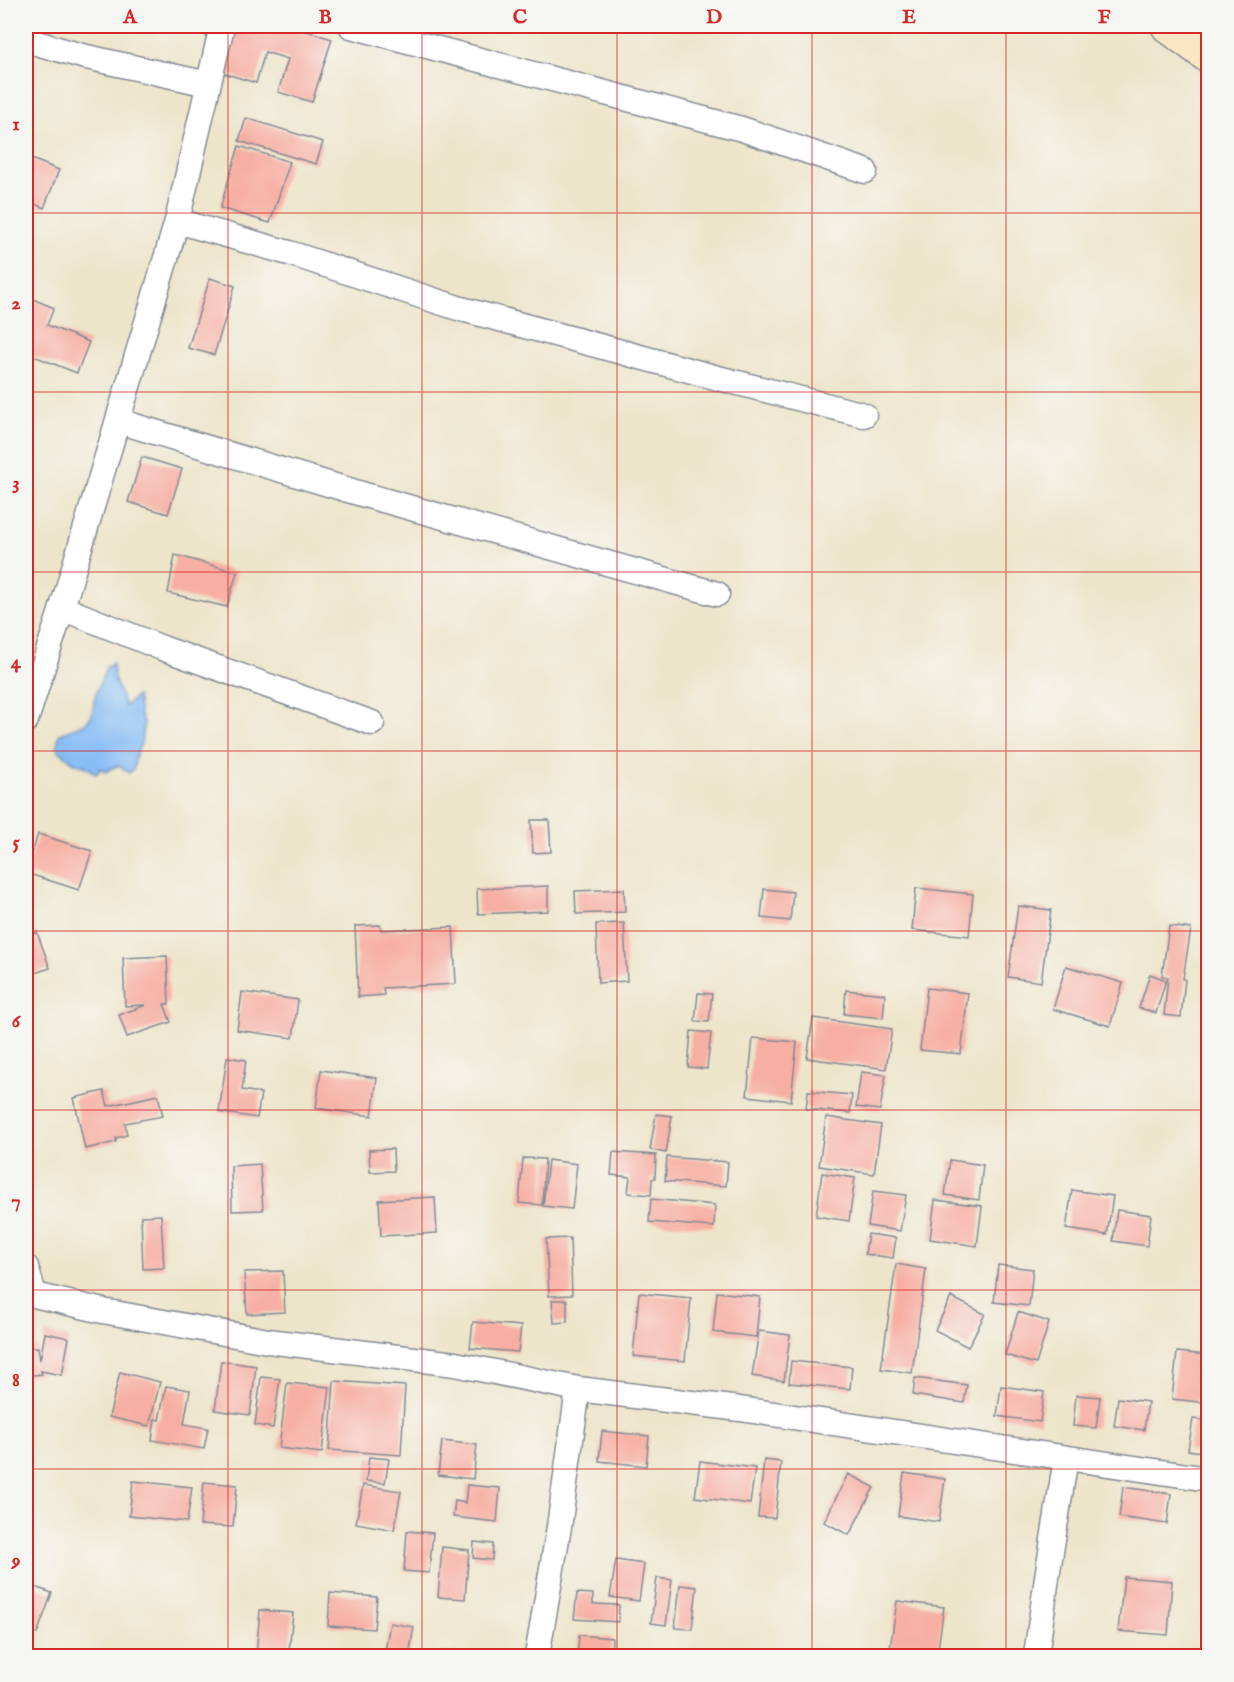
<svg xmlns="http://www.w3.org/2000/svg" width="1234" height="1682" font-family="'IM FELL English',serif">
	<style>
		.water { fill: #86bcf5; stroke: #5076aa; stroke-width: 1.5 }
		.building { fill: #f7afa3 }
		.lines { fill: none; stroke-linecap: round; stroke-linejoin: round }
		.street-casing { stroke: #848a94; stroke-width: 27 }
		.secondary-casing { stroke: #848a94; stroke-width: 36 }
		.street { stroke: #fff; stroke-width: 24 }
		.secondary { stroke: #f9e7c3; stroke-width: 33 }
		.grid { fill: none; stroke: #d62828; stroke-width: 1.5; stroke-opacity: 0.55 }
		.neatline { fill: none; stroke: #d62828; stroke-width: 2 }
		.grid-label { font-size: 20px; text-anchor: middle; font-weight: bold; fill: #d62828 }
	</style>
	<rect width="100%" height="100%" fill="#f6f6f2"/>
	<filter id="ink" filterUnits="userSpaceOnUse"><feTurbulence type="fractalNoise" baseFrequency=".0167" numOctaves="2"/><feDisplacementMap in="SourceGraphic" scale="12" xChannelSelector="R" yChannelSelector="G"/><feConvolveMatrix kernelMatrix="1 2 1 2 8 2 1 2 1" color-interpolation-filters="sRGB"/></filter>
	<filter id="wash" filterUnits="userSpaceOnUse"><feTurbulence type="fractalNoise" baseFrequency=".008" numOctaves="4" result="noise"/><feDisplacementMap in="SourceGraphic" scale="24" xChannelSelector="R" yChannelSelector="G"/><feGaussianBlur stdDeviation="1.35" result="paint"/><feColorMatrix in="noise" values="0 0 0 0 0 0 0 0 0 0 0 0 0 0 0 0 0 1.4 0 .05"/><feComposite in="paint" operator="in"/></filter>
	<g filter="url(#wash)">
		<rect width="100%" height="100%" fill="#ede5ca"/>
		<path class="water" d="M113,663L114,678L125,706L137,696L140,715L144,724L141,743L135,758L134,768L129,773L119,766L112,768L106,772L101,768L96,774L87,767L73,762L57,749L59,735L87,722L92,715L95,696L106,668Z"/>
		<g id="blocks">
			<path class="building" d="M234,26H291L332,39L312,102L278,92L288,59L265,52L256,83L220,72Z
				M246,118L323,142L316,164L239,141Z
				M239,146L290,162L270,223L220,208Z
				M29,158L59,170L44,208L26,200V166Z
				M210,278L235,286L214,355L188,348Z
				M28,297L54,308L47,325L89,342L77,373L26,353V302Z
				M142,457L182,469L168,514L128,502Z
				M175,555L237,572L227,607L168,593Z
				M531,820H549L551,852L533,853Z
				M38,834L92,851L79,890L26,873Z
				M548,886V911L478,914L477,889Z
				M916,888L973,894L969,936L912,930Z
				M624,889L625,912L576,914L575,891Z
				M764,889L793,892L790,921L761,918Z
				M1018,906L1051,910L1041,982L1008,977Z
				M624,923L627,981L598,983L596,924Z
				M380,925L381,930L453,927L456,984L383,988L384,995L358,997L355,926Z
				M1169,926L1191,929L1183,979H1185L1181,1017L1164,1015L1168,977L1162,976Z
				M37,932L50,968L26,976V936Z
				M167,956L169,1004H164L171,1022L127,1037L119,1015L146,1005L125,1006L123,958Z
				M1066,966L1123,983L1110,1026L1053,1009Z
				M1150,974L1166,980L1156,1013L1139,1008Z
				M927,988L968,993L961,1054L920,1050Z
				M846,990L885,994L883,1018L844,1014Z
				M242,992L298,1000L293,1038L237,1030Z
				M698,993L712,994L709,1022L695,1021Z
				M813,1018L892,1029L886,1069L807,1058Z
				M691,1031L711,1033L707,1069L688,1067Z
				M753,1038L797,1042L791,1101L747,1096Z
				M227,1057L246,1060L242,1090L261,1093L257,1118L219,1112Z
				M321,1070L377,1078L372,1116L316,1108Z
				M861,1072L886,1075L880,1110L856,1107Z
				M104,1091L108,1106L158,1095L163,1116L125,1123L127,1135L116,1138V1142L85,1149L74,1098Z
				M808,1091L852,1095L850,1113L806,1109Z
				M656,1114L672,1116L666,1153L650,1150Z
				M826,1117L881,1125L874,1174L819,1166Z
				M393,1149L394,1171L370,1172L369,1150Z
				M613,1152L656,1155L655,1178L652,1179L651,1195L628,1193L630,1177L611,1175Z
				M667,1157L728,1162L726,1186L665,1181Z
				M523,1158L545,1159L542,1205L519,1203Z
				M548,1160L577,1164L572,1209L543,1206Z
				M950,1160L983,1165L979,1200L945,1195Z
				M260,1164L263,1210L232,1211L231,1166Z
				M822,1173L855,1178L849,1221L816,1216Z
				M1072,1190L1113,1196L1107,1235L1066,1229Z
				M873,1191L906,1195L900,1231L868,1226Z
				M435,1197L437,1233L381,1236L379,1200Z
				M651,1199L715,1205L714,1227L649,1222Z
				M935,1200L982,1206L977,1246L930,1239Z
				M1117,1210L1151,1215L1147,1246L1113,1241Z
				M161,1215L164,1268L143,1269L141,1216Z
				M868,1234L896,1238L893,1258L865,1254Z
				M570,1238L572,1295L549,1296L546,1239Z
				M896,1264L926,1269L912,1373L881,1369Z
				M998,1265L1033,1269L1029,1306L994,1302Z
				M283,1271L285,1312L247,1314L244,1272Z
				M717,1292L760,1297L756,1337L713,1332Z
				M639,1293L691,1298L685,1361L633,1356Z
				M951,1297L985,1314L968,1347L935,1330Z
				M552,1300H567V1322L554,1323Z
				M1018,1312L1049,1322L1036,1364L1005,1355Z
				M473,1322L521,1326L518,1352L470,1348Z
				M759,1331L790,1335L784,1381L752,1376Z
				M45,1333L69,1338L62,1375L41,1371L42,1374L26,1376V1348L38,1347L40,1360Z
				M1177,1352L1208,1355V1403L1172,1399Z
				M221,1361L256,1366L250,1415L215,1410Z
				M791,1361L852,1367L850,1389L789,1383Z
				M120,1372L160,1382L149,1426L109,1417Z
				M261,1377L280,1379L273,1428L255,1425Z
				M915,1378L967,1385L964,1403L913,1395Z
				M334,1381L405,1386L401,1455L329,1450Z
				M287,1383L330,1387L322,1453L279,1448Z
				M166,1386L190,1390L184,1424L208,1428L204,1449L152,1440L155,1419L159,1420Z
				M1001,1386L1044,1392L1040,1422L997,1416Z
				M1076,1395L1100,1397L1096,1428L1073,1426Z
				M1118,1398L1148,1402L1144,1430L1114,1426Z
				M1193,1419L1208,1421V1453L1188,1450Z
				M602,1431L649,1436L646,1466L599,1461Z
				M442,1441L477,1445L473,1479L438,1475Z
				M369,1457L389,1459L385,1483L366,1481Z
				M764,1460L781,1462L775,1518L758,1517Z
				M700,1461L755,1468L750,1504L695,1497Z
				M904,1473L945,1479L939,1522L898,1516Z
				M848,1474L874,1487L849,1535L824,1522Z
				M133,1481L192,1487L187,1522L129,1516Z
				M204,1482L237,1485L233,1527L200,1525Z
				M363,1485L401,1491L394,1530L356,1523Z
				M467,1485L500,1488L497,1522L453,1517L455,1501L465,1503Z
				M1123,1487L1171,1494L1167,1524L1119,1517Z
				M407,1531L433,1533L429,1573L404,1571Z
				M474,1542L493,1544L492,1560L473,1558Z
				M442,1547L469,1550L465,1599L438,1597Z
				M616,1560L644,1564L639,1601L610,1597Z
				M1124,1577L1172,1581L1168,1635L1118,1631Z
				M657,1578L672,1580L666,1625L651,1623Z
				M26,1584L52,1593L37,1634L26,1630Z
				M680,1585L697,1587L692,1629L675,1628Z
				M330,1593L377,1597L374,1629L328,1626Z
				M577,1593L593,1594V1604L619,1605L618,1622L574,1619Z
				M897,1601L944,1607L937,1656H889Z
				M260,1610L293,1613L289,1651L310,1654V1656L256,1655Z
				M390,1623L414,1627L409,1656H384Z
				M579,1635L612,1638L611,1656H577Z
				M443,1652L467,1655V1656H442Z"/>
		</g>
	</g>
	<g filter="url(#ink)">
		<use href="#blocks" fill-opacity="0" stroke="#848a94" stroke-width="1.5"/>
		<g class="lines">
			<defs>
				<path id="street" d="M351,26L742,129L865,171
					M26,40L82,56L208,84
					M177,221L289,253L458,308L718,378L864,415
					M118,421L365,495L717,594
					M62,608L162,648L372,723
					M26,720L62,608L177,221L222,26
					M26,1267L34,1294
					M26,1293L103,1311L268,1341L455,1364L578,1389L740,1409L1208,1479
					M537,1656L559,1527L578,1389
					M1036,1656L1047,1577L1066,1458"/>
				<path id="secondary" d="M1168,26L1208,56"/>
			</defs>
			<use href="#street" class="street-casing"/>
			<use href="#secondary" class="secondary-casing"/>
			<use href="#street" class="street"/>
			<use href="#secondary" class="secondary"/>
		</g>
	</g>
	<path class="grid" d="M228,26V1656M422,26V1656M617,26V1656M812,26V1656M1006,26V1656M26,213H1208M26,392H1208M26,572H1208M26,751H1208M26,931H1208M26,1110H1208M26,1290H1208M26,1469H1208"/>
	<rect width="1234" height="1682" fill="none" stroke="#f6f6f2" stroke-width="66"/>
	<rect x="33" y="33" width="1168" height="1616" class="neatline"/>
	<g class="grid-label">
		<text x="130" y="23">A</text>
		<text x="325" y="23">B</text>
		<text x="520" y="23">C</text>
		<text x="714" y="23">D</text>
		<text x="909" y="23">E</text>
		<text x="1104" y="23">F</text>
		<text x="16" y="130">1</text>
		<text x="16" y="309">2</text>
		<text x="16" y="489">3</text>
		<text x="16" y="668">4</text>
		<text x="16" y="848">5</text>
		<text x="16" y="1027">6</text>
		<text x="16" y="1207">7</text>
		<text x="16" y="1386">8</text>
		<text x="16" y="1566">9</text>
	</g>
</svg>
